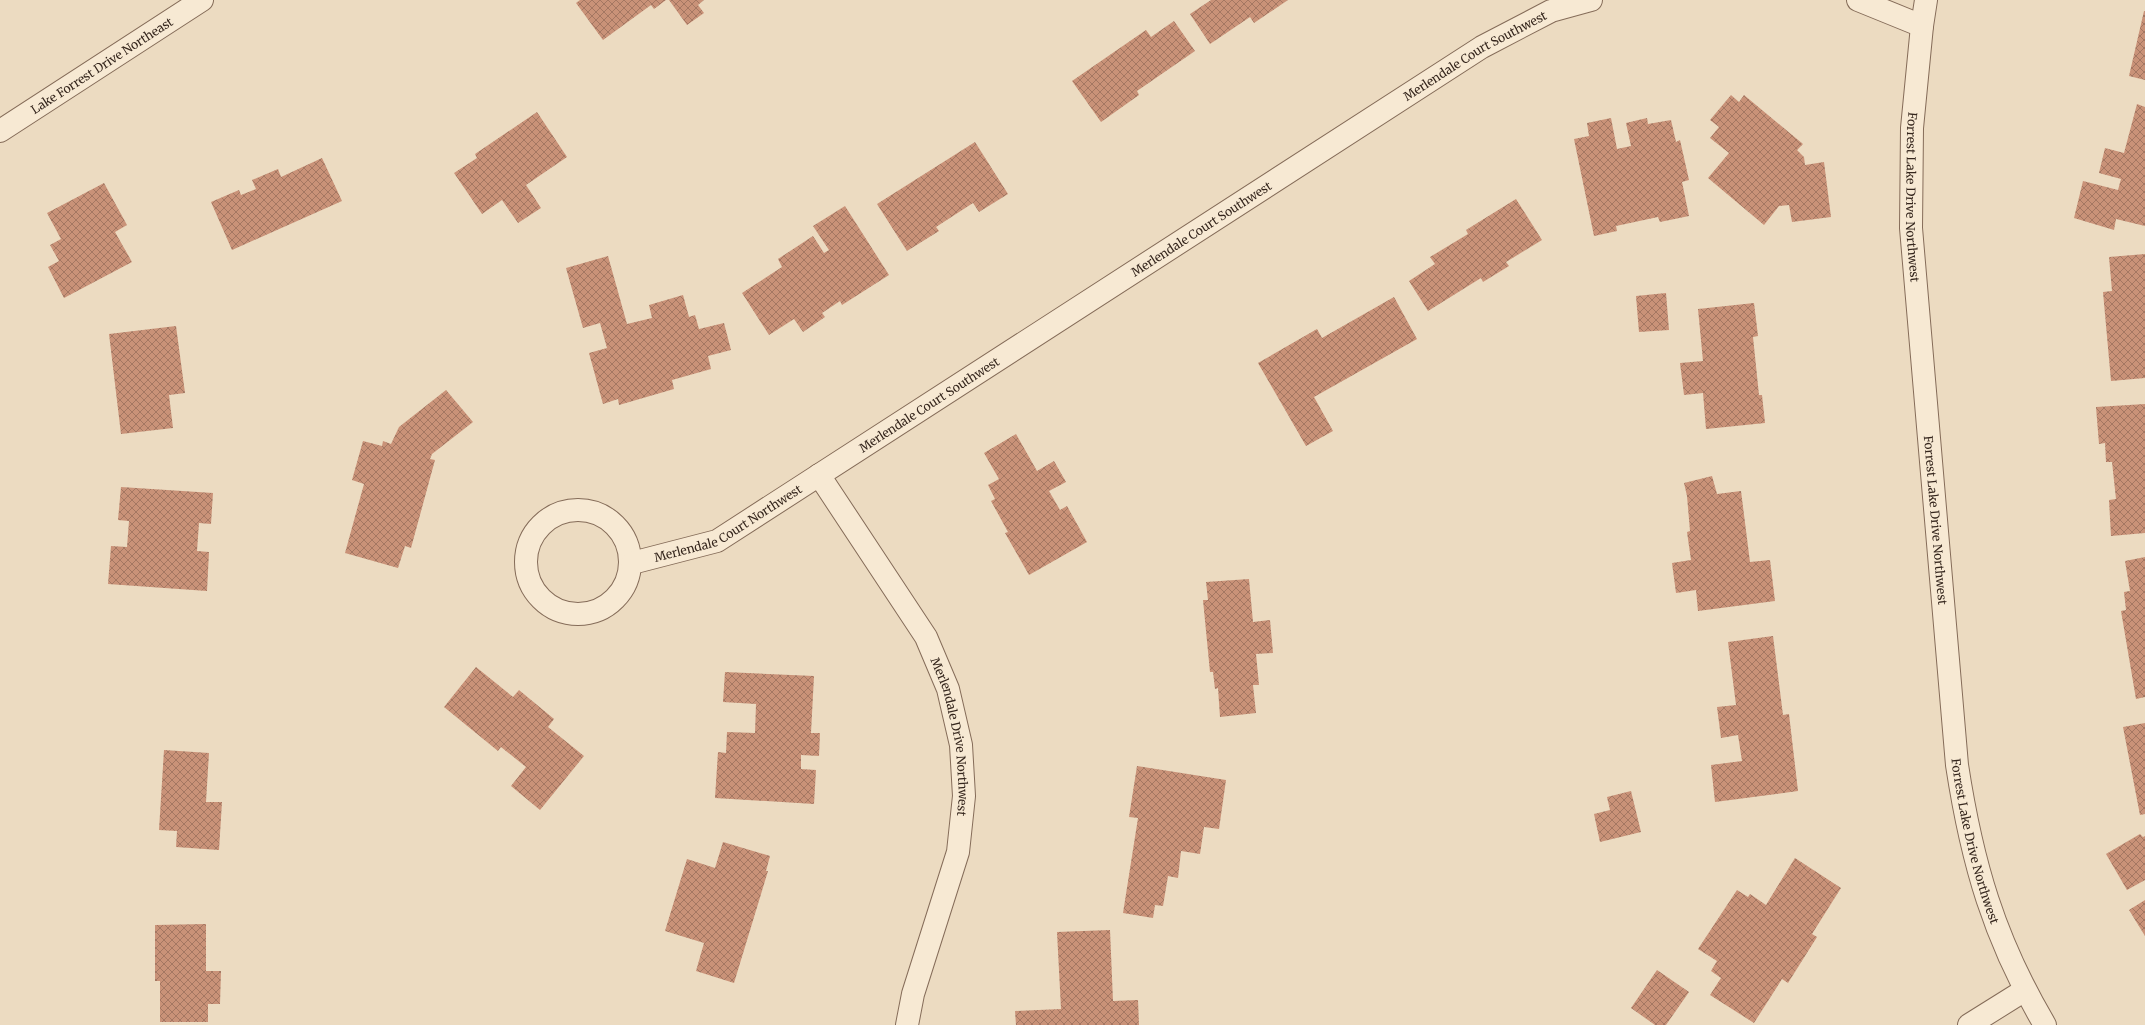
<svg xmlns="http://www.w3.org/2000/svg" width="2145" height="1025" font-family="Merriweather,serif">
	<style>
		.building { fill: url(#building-cross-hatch) }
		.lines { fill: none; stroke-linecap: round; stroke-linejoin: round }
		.minor-casing { stroke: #856c59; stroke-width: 24 }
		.minor { stroke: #f7e9d3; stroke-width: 22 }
		.labels { text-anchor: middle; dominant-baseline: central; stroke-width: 3; stroke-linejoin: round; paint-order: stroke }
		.street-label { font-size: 12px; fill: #35261d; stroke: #f4e6d0 }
	</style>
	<defs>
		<pattern id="building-cross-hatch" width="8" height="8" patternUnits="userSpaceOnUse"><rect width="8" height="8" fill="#c99278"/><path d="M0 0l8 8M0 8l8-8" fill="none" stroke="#a47762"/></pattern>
	</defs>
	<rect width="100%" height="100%" fill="#ecdbc1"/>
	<path class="building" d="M580,0H666L654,9L651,5L603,40L576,3Z
		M669,0H704L698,5L704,13L687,25Z
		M1211,0H1288L1254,23L1250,17L1210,44L1190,14Z
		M2144,11H2145V80L2129,76Z
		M1174,21L1195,51L1137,91L1139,95L1101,122L1072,81L1146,30L1151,37Z
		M1731,95L1739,102L1744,95L1803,144L1797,150L1804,157L1805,165L1824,162L1831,217L1792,222L1789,205L1779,206L1764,225L1708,178L1729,153L1710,138L1719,127L1710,120Z
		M2137,104L2145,107V226L2116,219L2114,230L2074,218L2083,181L2118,190L2121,179L2099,173L2105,148L2124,153Z
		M537,112L567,157L526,185L541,208L518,223L502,200L482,214L454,173L477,158L475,154Z
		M1611,118L1617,149L1631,146L1626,123L1647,118L1648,124L1671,120L1676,142L1680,140L1689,180L1682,182L1689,216L1660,222L1658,217L1616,226L1617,231L1594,236L1574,139L1589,136L1587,123Z
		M975,142L1008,194L979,212L973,203L936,227L939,231L907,251L877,204Z
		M322,158L342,201L232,250L211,202L239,190L241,195L256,189L252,180L278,169L281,177Z
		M104,183L127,225L115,232L132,262L64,298L48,267L59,261L50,245L61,239L47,213Z
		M1516,199L1542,240L1506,262L1509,266L1483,282L1481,278L1428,311L1409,281L1435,264L1430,257L1468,234L1466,230Z
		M845,206L889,275L842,305L840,301L822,313L825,317L803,332L794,319L769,335L742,293L782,267L778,259L813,236L824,253L829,250L813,226Z
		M2145,254V378L2111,381L2103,292L2112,291L2109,257Z
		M608,256L627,324L652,318L649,305L683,295L689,317L695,315L699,329L724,323L731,350L708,356L711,369L672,380L674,389L619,405L618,399L603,404L589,353L607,348L600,323L583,328L566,268Z
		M1666,293L1669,330L1639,332L1636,296Z
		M1394,297L1417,339L1314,397L1333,431L1306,446L1258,363L1317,329L1322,338Z
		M1754,303L1758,336L1753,337L1759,395H1762L1765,423L1706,429L1703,393L1684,395L1680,363L1703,361L1698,309Z
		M176,326L185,393L169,395L173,428L121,434L109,334Z
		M446,390L473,422L432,454L430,459L435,460L411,548L405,546L398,568L345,553L364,484L352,480L363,441L382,446L383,441L391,444L399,427Z
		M2145,404V533L2111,536L2109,500L2116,499L2112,462H2106L2105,443L2099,444L2096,407Z
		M1016,434L1037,471L1054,461L1066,482L1049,491L1060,510L1067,506L1087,542L1029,575L1005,533L1008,532L991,501L995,499L988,485L999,479L984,453Z
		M1712,476L1717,494L1741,491L1750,562L1770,560L1775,601L1698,611L1696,590L1676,593L1672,563L1691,560L1687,532L1690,531L1687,496L1684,483Z
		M121,487L213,493L211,524L199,523L197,551L209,552L207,591L108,584L111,546L127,547L129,521L118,520Z
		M2145,557V697L2136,699L2121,611L2126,610L2124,592L2130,591L2125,561Z
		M1249,579L1253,622L1270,620L1273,653L1256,654L1259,685H1253L1256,713L1220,717L1218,688L1215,689L1213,672H1210L1203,600H1208L1206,582Z
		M1773,636L1783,715L1789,714L1798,791L1715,802L1711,765L1742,761L1738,735L1721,738L1717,707L1736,705L1728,642Z
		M476,667L513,697L519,690L554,719L548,727L584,756L540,810L511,786L526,767L501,747L498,751L444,707Z
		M725,672L814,676L811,733H820L819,756L801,755V769L816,770L814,804L715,798L718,752L726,753L727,732L755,733L756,704L723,702Z
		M2145,723V814L2140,815L2123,727Z
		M164,750L209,753L206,802H222L219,850L176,847L177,831L159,830Z
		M1137,766L1226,780L1219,829L1204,827L1200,854L1181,851L1178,878L1168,876L1163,906L1155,905L1153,918L1123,913L1138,818L1129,817Z
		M1631,791L1641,832L1600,842L1594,814L1610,810L1607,797Z
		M2140,834L2143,837L2145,836V880L2127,890L2106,854Z
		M723,842L770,856L766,871H768L734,983L696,971L704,943L665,931L687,859L715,868Z
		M1795,858L1841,888L1812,934L1817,937L1788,983L1782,979L1754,1023L1710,995L1721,978L1711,971L1717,961L1698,949L1737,890L1748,897L1750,894L1766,905Z
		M2145,900V936L2129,910Z
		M206,924V971H221L220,1004H208V1022H160V981H155V925Z
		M1110,930L1113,1001L1138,1000L1139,1025H1016L1015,1011L1061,1009L1057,932Z
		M1657,970L1689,992L1666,1025H1655L1631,1008Z"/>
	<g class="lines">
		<defs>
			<g id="minor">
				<path d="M1858,0L1922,26"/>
				<path id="s1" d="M1926,0L1922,26L1912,128L1911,228L1957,765C1972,863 1994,939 2045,1025"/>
				<path id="s2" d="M0,131L202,0"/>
				<path id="s3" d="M819,475L926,637L948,689L961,745L964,796L958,852L913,994L907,1025"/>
				<circle cx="578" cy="562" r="52"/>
				<path id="s4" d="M632,563L717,541L1482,47L1551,11L1591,0"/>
				<path d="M1969,1025L2025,990"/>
			</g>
		</defs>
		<use href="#minor" class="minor-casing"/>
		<use href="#minor" class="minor"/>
	</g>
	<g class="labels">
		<g class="street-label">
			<text stroke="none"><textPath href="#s4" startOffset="988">Merlendale Court Southwest</textPath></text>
			<text stroke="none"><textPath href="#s2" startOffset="121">Lake Forrest Drive Northeast</textPath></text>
			<text stroke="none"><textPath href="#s1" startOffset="198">Forrest Lake Drive Northwest</textPath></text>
			<text stroke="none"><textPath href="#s4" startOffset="664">Merlendale Court Southwest</textPath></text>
			<text stroke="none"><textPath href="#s4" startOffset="340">Merlendale Court Southwest</textPath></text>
			<text stroke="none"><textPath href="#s1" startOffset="522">Forrest Lake Drive Northwest</textPath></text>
			<text stroke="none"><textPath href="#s4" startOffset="105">Merlendale Court Northwest</textPath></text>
			<text stroke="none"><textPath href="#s3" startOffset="298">Merlendale Drive Northwest</textPath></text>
			<text stroke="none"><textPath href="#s1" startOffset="846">Forrest Lake Drive Northwest</textPath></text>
		</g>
	</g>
</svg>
